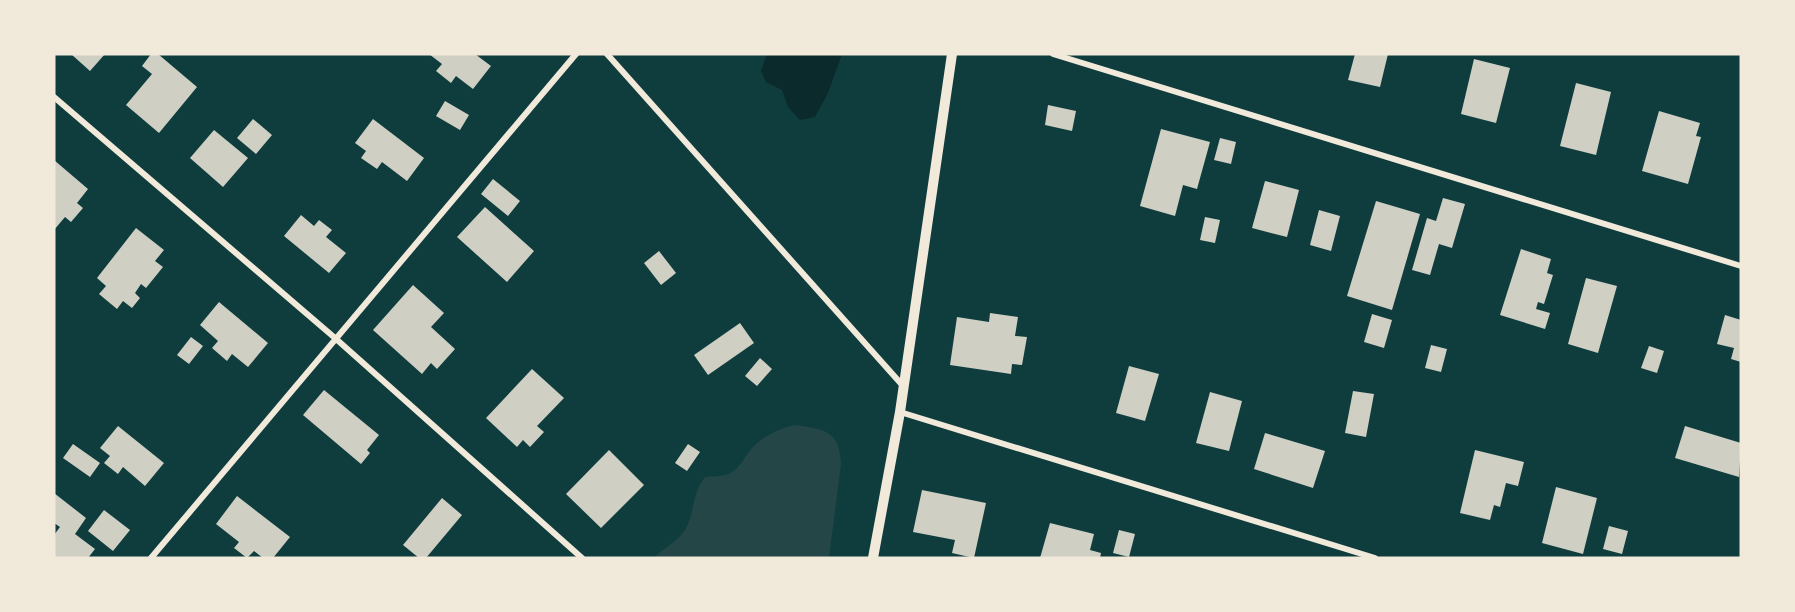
<svg xmlns="http://www.w3.org/2000/svg" width="1795" height="612" font-family="Helvetica,sans-serif">
	<style>
		.green { fill: #244646 }
		.water { fill: #0a2a2b }
		.building { fill: #cfcfc3 }
		.lines { fill: none; stroke-linecap: round; stroke-linejoin: round }
		.minor { stroke: #f1e9da; stroke-width: 6 }
		.tertiary { stroke: #f1e9da; stroke-width: 10 }
	</style>
	<rect width="100%" height="100%" fill="#0f3d3e"/>
	<path class="green" d="M795,425C823,429 840,430 841,464L829,558H653C664,548 677,542 685,530C695,513 692,492 705,477C712,476 722,477 728,474C740,470 745,455 753,447C764,436 780,428 795,425Z"/>
	<path class="water" d="M767,54H842L828,93L815,117L800,120L788,107L782,90L766,82L761,71Z"/>
	<path class="building" d="M71,54H105L90,71Z
		M151,54H158L197,87L159,133L126,105L152,74L142,66Z
		M429,54H475L491,66L473,89L456,76L451,83L436,71L442,64Z
		M1355,54H1388L1380,87L1348,80Z
		M1474,59L1510,68L1496,123L1461,114Z
		M1576,83L1611,92L1596,155L1560,146Z
		M445,101L469,115L460,130L436,116Z
		M1048,105L1076,111L1072,131L1045,125Z
		M1659,111L1700,123L1696,136L1701,137L1688,184L1642,171Z
		M253,119L272,135L256,154L237,138Z
		M373,119L424,158L407,181L382,162L377,169L361,158L366,151L355,143Z
		M1161,129L1210,142L1197,189L1183,185L1175,216L1140,206Z
		M214,130L248,158L223,187L190,158Z
		M1220,138L1236,142L1231,164L1214,160Z
		M54,160L88,189L77,203L83,208L71,222L65,217L54,230Z
		M493,179L520,201L508,216L481,194Z
		M1265,181L1299,190L1287,237L1252,228Z
		M1443,198L1465,204L1452,248L1439,244L1430,275L1412,270L1427,218L1436,221Z
		M1376,201L1420,214L1392,310L1347,296Z
		M485,207L534,251L507,282L457,237Z
		M1319,210L1340,216L1331,251L1310,245Z
		M301,215L314,226L319,220L332,230L326,237L346,253L329,273L284,236Z
		M1205,217L1220,220L1215,243L1200,240Z
		M136,228L164,250L155,261L163,267L146,288L141,284L135,293L140,298L132,308L123,301L117,309L99,294L106,286L97,278Z
		M1521,249L1551,259L1547,273L1553,275L1544,304L1538,302L1536,309L1550,313L1545,329L1500,315Z
		M659,251L676,273L661,285L644,263Z
		M1586,278L1617,286L1598,353L1568,344Z
		M413,285L444,313L431,327L455,349L437,369L431,363L422,374L373,330Z
		M219,302L268,343L248,367L232,354L227,361L212,348L218,341L200,325Z
		M990,313L1018,317L1015,336L1027,337L1022,365L1012,364L1011,374L950,365L957,317L989,322Z
		M1372,314L1392,320L1384,348L1364,342Z
		M1725,315L1741,320V362L1731,359L1734,348L1717,344Z
		M740,323L754,343L708,375L694,355Z
		M191,337L203,346L189,364L177,355Z
		M1431,345L1447,349L1441,372L1425,368Z
		M1649,346L1664,351L1657,373L1641,368Z
		M760,358L772,369L757,386L745,376Z
		M1129,366L1159,374L1145,421L1116,413Z
		M532,369L564,398L537,426L544,432L530,447L523,440L517,447L486,418Z
		M324,390L379,435L367,450L370,453L361,464L303,415Z
		M1353,391L1374,394L1366,437L1345,433Z
		M1210,392L1242,401L1229,451L1196,443Z
		M118,426L164,463L145,486L123,467L118,474L104,463L110,456L100,448Z
		M1685,426L1741,443L1739,477L1675,458Z
		M1265,433L1325,451L1313,488L1254,469Z
		M73,444L100,463L90,477L63,458Z
		M688,444L700,452L687,471L675,463Z
		M609,450L644,485L601,528L566,494Z
		M1475,450L1524,462L1518,486L1506,483L1500,507L1494,505L1490,520L1460,513Z
		M1556,487L1597,498L1583,554L1542,543Z
		M922,490L986,503L974,558L952,553L955,540L913,532Z
		M54,493L86,518L75,534L95,549L88,558H54V535L60,527L54,523Z
		M237,496L290,537L273,558H263L254,551L247,558L234,548L239,542L216,524Z
		M442,498L462,515L426,558H419L403,545Z
		M104,510L130,530L113,551L88,531Z
		M1050,523L1094,534L1090,550L1101,553L1100,558H1040Z
		M1609,526L1628,531L1622,554L1603,549Z
		M1119,530L1135,534L1129,557L1113,553Z"/>
	<g class="lines">
		<path class="minor" d="M607,54L904,387
			M1053,54L1741,266
			M54,97L335,338L582,558
			M900,412L1375,558
			M151,558L576,54"/>
		<path class="tertiary" d="M873,558L900,412L952,54"/>
	</g>
	<rect width="1795" height="612" fill="none" stroke="#f1e9da" stroke-width="111"/>
</svg>
